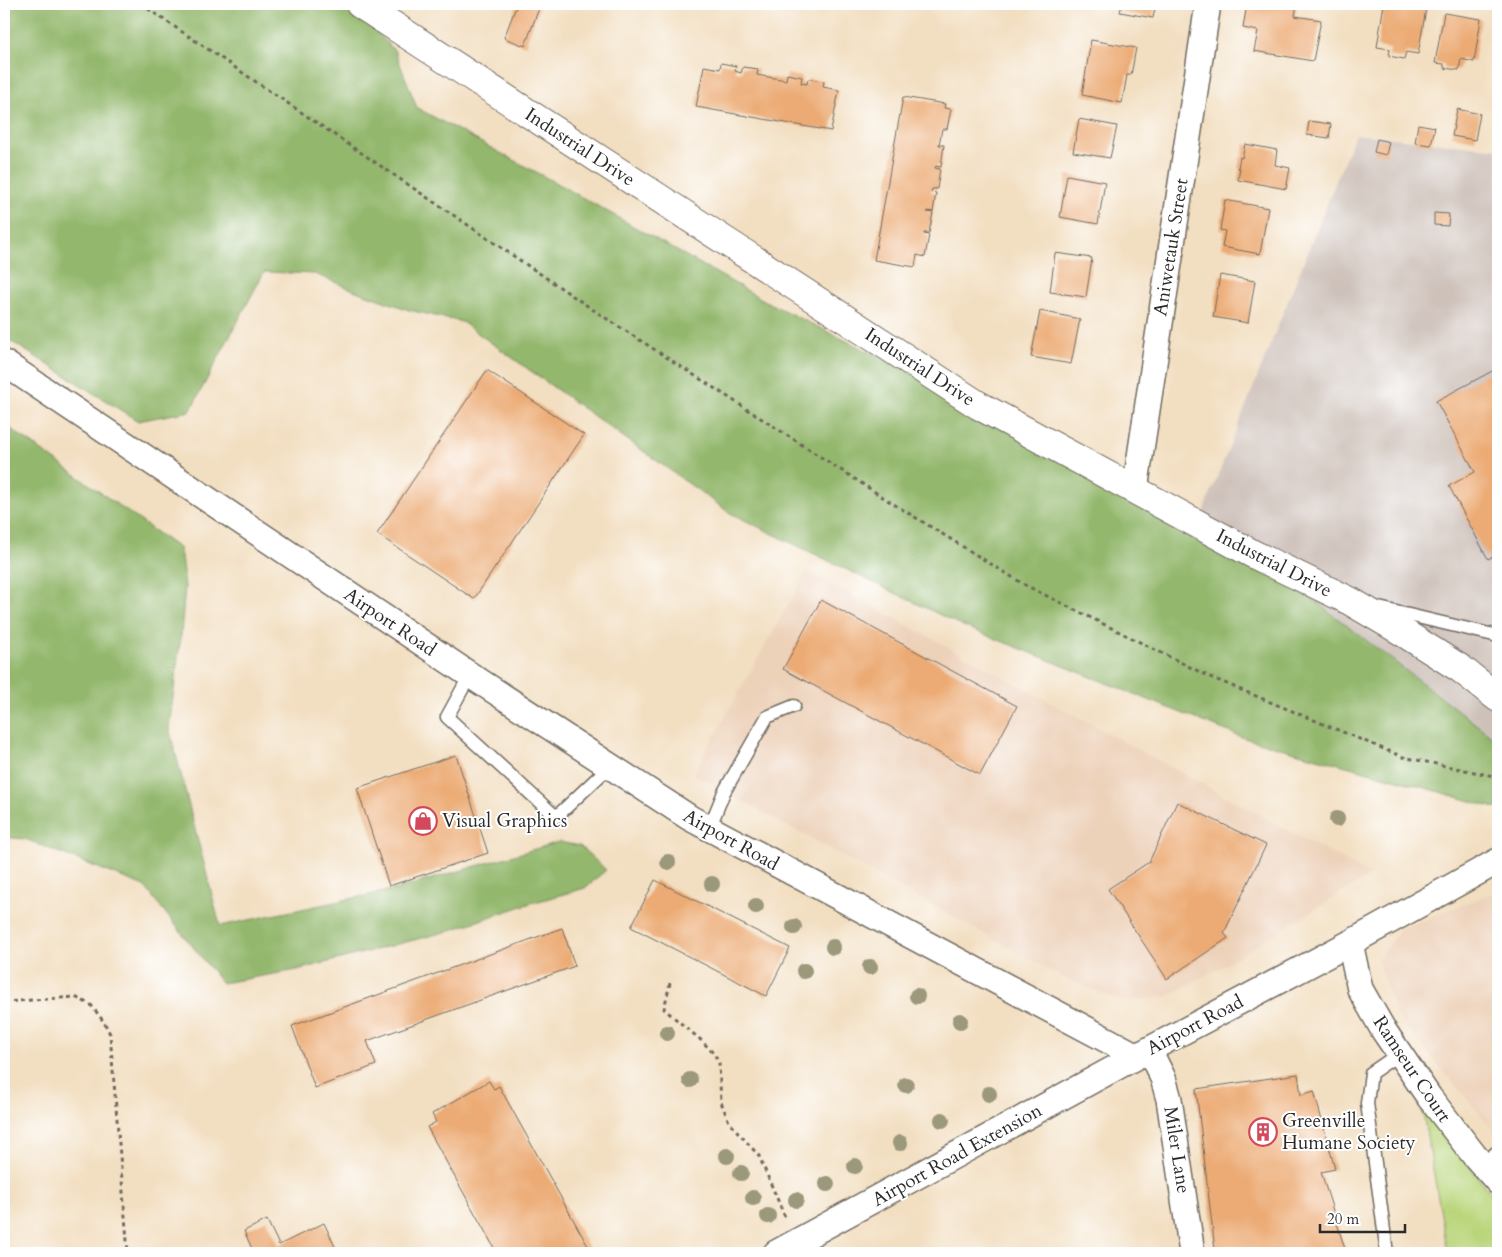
<svg xmlns="http://www.w3.org/2000/svg" width="1502" height="1257" font-family="Cardo,serif">
	<style>
		.built { fill: #edd2ba }
		.industrial { fill: #cec1ba }
		.green { fill: #bad67c; stroke: #728054 }
		.forest { fill: #93b76c; stroke: #5f714c }
		.building { fill: #ecab74 }
		.lines { fill: none; stroke-linecap: round; stroke-linejoin: round }
		.service-casing { stroke: #716a5f; stroke-width: 15 }
		.minor-casing { stroke: #716a5f; stroke-width: 28 }
		.tertiary-casing { stroke: #716a5f; stroke-width: 30 }
		.path { stroke: #716a5f; stroke-width: 3; stroke-dasharray: 4 4; stroke-linecap: butt }
		.service { stroke: #fff; stroke-width: 12 }
		.minor { stroke: #fff; stroke-width: 25 }
		.tertiary { stroke: #fff; stroke-width: 28 }
		.tree { fill: #9c987b }
		.labels { text-anchor: middle; dominant-baseline: central; stroke-width: 4; stroke-linejoin: round; paint-order: stroke }
		.street-label { font-size: 19px; fill: #2b2b2b; stroke: #fff }
		.poi-label { font-size: 19px; fill: #2b2b2b; stroke: #fff; text-anchor: start }
	</style>
	<rect width="100%" height="100%" fill="#fff"/>
	<filter id="ink" filterUnits="userSpaceOnUse"><feTurbulence type="fractalNoise" baseFrequency=".02" numOctaves="2"/><feDisplacementMap in="SourceGraphic" scale="10" xChannelSelector="R" yChannelSelector="G"/><feConvolveMatrix kernelMatrix="1 2 1 2 8 2 1 2 1" color-interpolation-filters="sRGB"/></filter>
	<filter id="wash" filterUnits="userSpaceOnUse"><feTurbulence type="fractalNoise" baseFrequency=".0096" numOctaves="4" result="noise"/><feDisplacementMap in="SourceGraphic" scale="20" xChannelSelector="R" yChannelSelector="G"/><feGaussianBlur stdDeviation="1.12" result="paint"/><feColorMatrix in="noise" values="0 0 0 0 0 0 0 0 0 0 0 0 0 0 0 0 0 1.4 0 .05"/><feComposite in="paint" operator="in"/></filter>
	<g filter="url(#wash)">
		<rect width="100%" height="100%" fill="#f2dec0"/>
		<path class="built" d="M807,571L1371,875L1223,966L1168,996L1125,1002L1072,982L693,774Z
			M1498,891V1136L1396,1015L1377,960L1402,928Z"/>
		<path class="industrial" d="M1355,134L1498,149V741L1202,515Z"/>
		<path class="green" d="M1422,1108L1498,1202V1253H1448Z"/>
		<path class="forest" d="M4,4H350L395,51L417,108L571,191L771,304L1202,515L1498,741V809L1412,784L1244,738L961,625L730,513L462,322L409,310L356,291L315,274L264,272L190,411L138,421L4,337Z
			M4,424L180,549L185,587L181,635L169,728L220,926L397,889L559,842L580,846L606,870L585,888L528,904L445,932L297,970L222,983L144,886L25,839L4,837Z"/>
		<g id="blocks">
			<path class="building" d="M517,4H528L539,8L525,46L504,38Z
				M1122,4H1156L1153,18L1120,12Z
				M1247,4H1297L1295,16L1321,20L1313,61L1254,51L1258,31L1243,28Z
				M1384,4L1426,9L1418,54L1406,52L1404,59L1389,56L1390,49L1377,47Z
				M1444,13L1481,19L1474,62L1461,59L1459,70L1444,68V64L1435,63Z
				M1091,40L1136,48L1131,75H1127L1122,103L1082,95Z
				M721,63L736,66L735,71L741,73L743,67L758,69L757,75L786,80L787,74L802,77L801,83L807,84L808,79L824,81L823,87L839,90L831,131L696,107L704,66L720,69Z
				M903,97L945,104L944,108L951,109L947,129H942L939,145H944L941,167L936,166L935,168L940,169L937,189H932L931,192L936,193L933,212L928,211L927,212L933,213L929,233H924V234L929,235L925,257L917,255L915,267L874,260Z
				M1457,109L1480,114L1475,140L1452,136Z
				M1079,119L1117,126L1110,158L1073,152Z
				M1309,121L1331,124L1329,138L1307,135Z
				M1418,124L1435,127L1431,145L1415,143Z
				M1377,139L1389,142L1386,155L1374,152Z
				M1245,144L1277,150L1275,165L1290,168L1286,189L1238,180L1240,168H1238L1240,157L1242,158Z
				M1067,175L1105,182L1098,224L1060,217Z
				M1225,200L1268,208L1260,254L1222,247L1225,231L1220,230Z
				M1434,213L1449,214L1448,226L1434,225Z
				M1055,253L1092,258L1086,297L1050,292Z
				M1220,275L1255,281L1248,323L1213,317Z
				M1040,311L1080,319L1071,364L1031,357Z
				M1498,368V554L1488,559L1449,486L1475,472L1436,401Z
				M487,370L584,435L474,599L377,534Z
				M821,600L1017,706L980,775L783,669Z
				M456,755L488,853L389,886L357,788Z
				M1177,802L1266,845L1224,933L1228,938L1167,979L1108,889L1149,862Z
				M655,880L790,948L766,996L631,927Z
				M562,928L575,966L367,1041L376,1065L315,1088L292,1026Z
				M1298,1074L1301,1095L1314,1091L1335,1169L1321,1172L1345,1249L1331,1253H1224L1223,1249L1215,1250L1196,1089Z
				M489,1081L494,1089L499,1086L589,1248L582,1251L583,1253H497L427,1127L436,1122L432,1114Z
				M267,1220L279,1245L324,1223L338,1253H254L244,1231Z"/>
		</g>
	</g>
	<g filter="url(#ink)">
		<use href="#blocks" fill-opacity="0" stroke="#716a5f" stroke-width="1"/>
		<g class="lines">
			<defs>
				<path id="service" d="M1379,608L1498,636
					M470,675L447,717L556,817L610,766
					M709,829L724,792L767,717L794,706
					M1482,1165L1498,1151
					M1387,1253L1367,1103L1371,1073L1400,1053"/>
				<path id="minor" d="M4,363L470,675L690,818L1137,1056L1350,943L1498,861
					M1135,490L1208,4
					M1350,943L1360,989L1384,1031L1429,1097L1474,1155L1498,1182
					M1149,1050L1163,1078L1169,1099L1192,1253
					M776,1253L1137,1056"/>
				<path id="tertiary" d="M360,4L978,405L1253,554L1350,601L1401,631L1461,669L1498,698"/>
			</defs>
			<use href="#service" class="service-casing"/>
			<use href="#minor" class="minor-casing"/>
			<use href="#tertiary" class="tertiary-casing"/>
			<path class="path" d="M141,4L598,313L892,503L1025,585L1210,677L1403,757L1498,777
				M670,983L664,1009L702,1041L715,1055L719,1064L721,1102L729,1122L759,1156L785,1217
				M4,1002L75,997L91,1005L104,1022L110,1034L128,1253"/>
			<use href="#service" class="service"/>
			<use href="#minor" class="minor"/>
			<use href="#tertiary" class="tertiary"/>
		</g>
		<g class="tree">
			<circle cx="1337" cy="819" r="8"/>
			<circle cx="668" cy="862" r="8"/>
			<circle cx="712" cy="884" r="8"/>
			<circle cx="756" cy="906" r="8"/>
			<circle cx="794" cy="927" r="8"/>
			<circle cx="833" cy="947" r="8"/>
			<circle cx="870" cy="967" r="8"/>
			<circle cx="804" cy="971" r="8"/>
			<circle cx="917" cy="996" r="8"/>
			<circle cx="960" cy="1021" r="8"/>
			<circle cx="667" cy="1033" r="8"/>
			<circle cx="690" cy="1080" r="8"/>
			<circle cx="906" cy="1085" r="8"/>
			<circle cx="989" cy="1094" r="8"/>
			<circle cx="942" cy="1120" r="8"/>
			<circle cx="900" cy="1143" r="8"/>
			<circle cx="727" cy="1156" r="8"/>
			<circle cx="855" cy="1166" r="8"/>
			<circle cx="741" cy="1173" r="8"/>
			<circle cx="827" cy="1184" r="8"/>
			<circle cx="753" cy="1198" r="8"/>
			<circle cx="796" cy="1200" r="8"/>
			<circle cx="768" cy="1216" r="8"/>
		</g>
	</g>
	<defs>
		<symbol id="shop-ring" viewBox="-11 -11 22 22"><circle r="9.5" fill="#fff" stroke="#d1495b" stroke-width="1.5"/><path d="M-5-2.5h2.3a2.7 3.5 0 0 1 5.4 0H5L5.5 6h-11ZM-1.5-2.5h3a1.5 2.3 0 0 0-3 0Z" fill="#d1495b"/></symbol>
		<symbol id="building-ring" viewBox="-11 -11 22 22"><circle r="9.5" fill="#fff" stroke="#d1495b" stroke-width="1.5"/><path d="M-4-6H4V6H1V3H-1V6H-4ZM-2.5-4.3h1.7v1.8h-1.7ZM.8-4.3h1.7v1.8H.8ZM-2.5-1h1.7V.8h-1.7ZM.8-1h1.7V.8H.8Z" fill="#d1495b"/></symbol>
	</defs>
	<g fill-rule="evenodd">
		<use href="#shop-ring" x="407" y="805" width="32" height="32"/>
		<use href="#building-ring" x="1247" y="1116" width="32" height="32"/>
	</g>
	<g class="labels">
		<g class="street-label">
			<text transform="translate(580 147) rotate(33)">Industrial Drive</text>
			<text transform="translate(1171 247) rotate(-81)">Aniwetauk Street</text>
			<text transform="translate(920 367) rotate(33)">Industrial Drive</text>
			<text transform="translate(1274 563) rotate(27)">Industrial Drive</text>
			<text transform="translate(390 622) rotate(34)">Airport Road</text>
			<text transform="translate(731 840) rotate(29)">Airport Road</text>
			<text transform="translate(1195 1025) rotate(-28)">Airport Road</text>
			<text transform="translate(1412 1069) rotate(56)">Ramseur Court</text>
			<text transform="translate(1177 1150) rotate(81)">Miler Lane</text>
			<text transform="translate(957 1155) rotate(-29)">Airport Road Extension</text>
		</g>
		<g class="poi-label">
			<text x="442" y="821">Visual Graphics</text>
			<text x="1282" y="1121">Greenville<tspan x="1282" dy="22">Humane Society</tspan></text>
		</g>
	</g>
	<rect width="1502" height="1257" fill="none" stroke="#fff" stroke-width="20"/>
	<path d="M1320 1224v8h85v-8" fill="none" stroke="#2b2b2b" stroke-width="2.5"/>
	<text x="1327" y="1224" font-size="15" fill="#2b2b2b" stroke="#ffffff" stroke-width="4" paint-order="stroke">20 m</text>
</svg>
